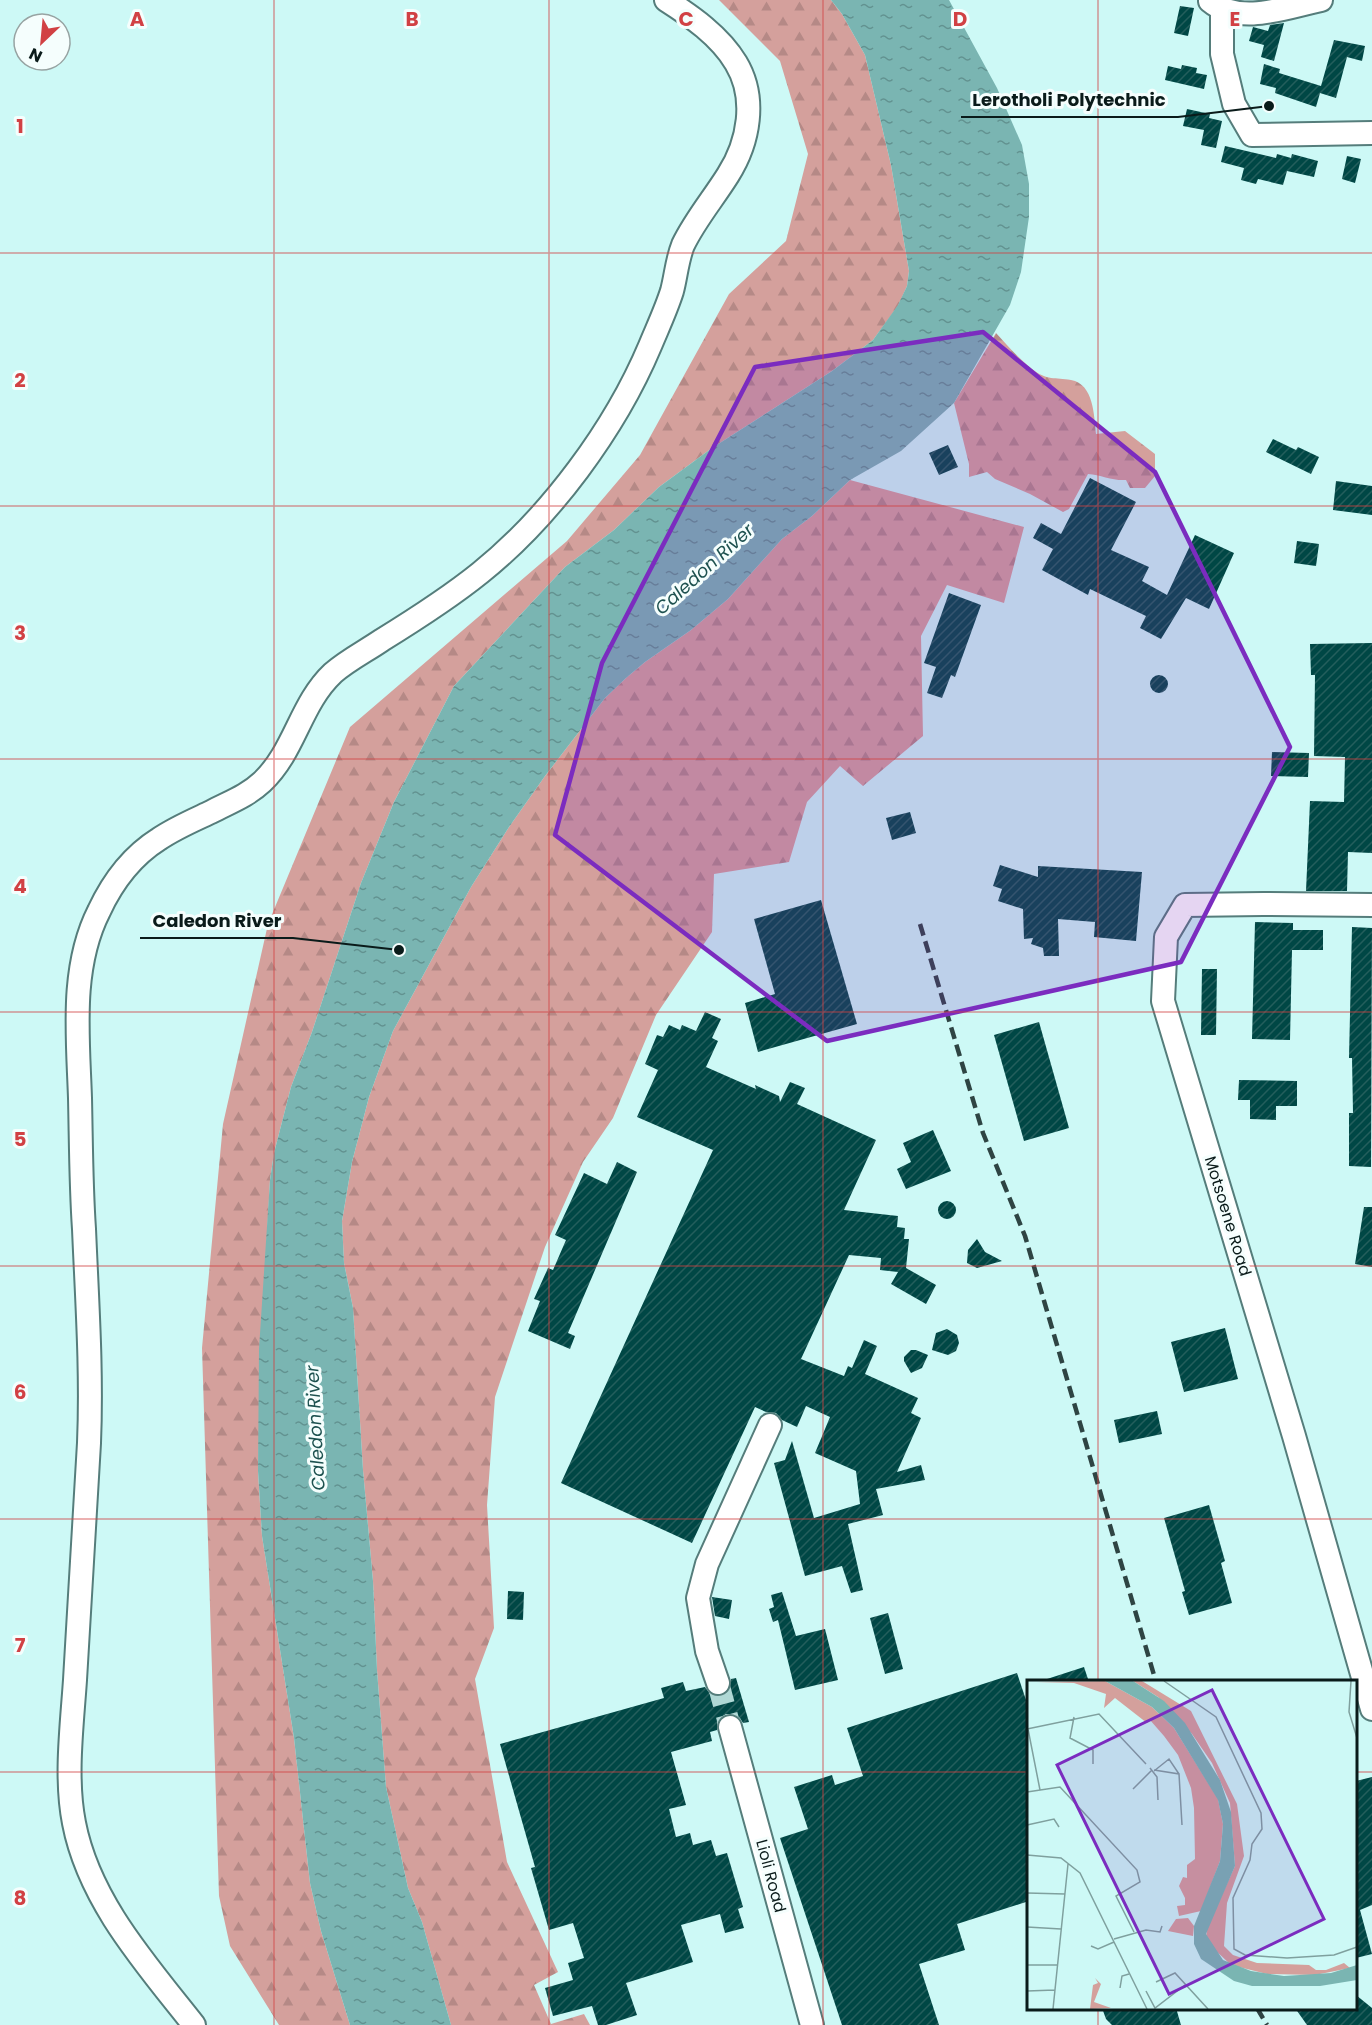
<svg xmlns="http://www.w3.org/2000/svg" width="1372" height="2025" font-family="Poppins,sans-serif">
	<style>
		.forest { fill: url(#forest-firs) }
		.water { fill: url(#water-ripples) }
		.building { fill: url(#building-hatch) }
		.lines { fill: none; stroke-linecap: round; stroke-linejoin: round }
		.minor-tunnel { stroke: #b0d8d5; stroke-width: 22; stroke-dasharray: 22 11; stroke-linecap: butt }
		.minor-casing { stroke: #557d7b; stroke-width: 26 }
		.minor { stroke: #fff; stroke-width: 22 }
		.rail { stroke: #2e4443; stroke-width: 4.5; stroke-dasharray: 12 6; stroke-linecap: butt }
		.marked { fill: #7b2cbf; fill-opacity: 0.2; stroke: #7b2cbf; stroke-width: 4.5; stroke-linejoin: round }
		.grid { fill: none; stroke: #d14144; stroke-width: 1.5; stroke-opacity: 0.55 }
		.labels { text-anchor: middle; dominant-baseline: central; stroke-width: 6; stroke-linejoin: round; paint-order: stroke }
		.street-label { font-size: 16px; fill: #0a1b1a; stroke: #f5fefd }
		.water-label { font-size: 18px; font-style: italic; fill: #1d514f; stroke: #f5fefd }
		.inset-road { fill: none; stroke: #7fa09e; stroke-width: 1.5 }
		.view { fill: #7b2cbf; fill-opacity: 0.15; stroke: #7b2cbf; stroke-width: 3 }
		.inset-edge { fill: none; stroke: #0a1b1a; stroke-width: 3 }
		.grid-label { font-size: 20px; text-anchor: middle; font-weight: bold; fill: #d14144; stroke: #f5fefd; stroke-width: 6; stroke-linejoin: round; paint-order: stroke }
		.leader { fill: none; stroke: #0a1b1a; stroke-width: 2 }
		.callout-dot { fill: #0a1b1a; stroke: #f5fefd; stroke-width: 2 }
		.callout-label { font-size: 18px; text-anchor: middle; font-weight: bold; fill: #0a1b1a; stroke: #f5fefd; stroke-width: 6; stroke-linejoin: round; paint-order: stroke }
	</style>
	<defs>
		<pattern id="forest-firs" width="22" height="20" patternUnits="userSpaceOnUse" patternTransform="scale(1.5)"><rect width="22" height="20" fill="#d4a09c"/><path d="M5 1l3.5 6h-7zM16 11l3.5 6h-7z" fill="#b58986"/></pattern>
		<pattern id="water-ripples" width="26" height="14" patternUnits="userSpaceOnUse" patternTransform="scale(1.5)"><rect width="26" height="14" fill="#7ab5b2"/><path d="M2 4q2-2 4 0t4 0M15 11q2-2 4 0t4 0" fill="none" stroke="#629290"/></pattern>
		<pattern id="building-hatch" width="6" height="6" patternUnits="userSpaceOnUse" patternTransform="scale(1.5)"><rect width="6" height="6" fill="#004745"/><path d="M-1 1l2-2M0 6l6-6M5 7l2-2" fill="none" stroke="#245e5c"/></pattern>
	</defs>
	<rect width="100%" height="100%" fill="#cdf9f6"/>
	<path class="forest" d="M719,0H831L842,14L865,55L891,165L909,271L907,286L898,306L873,340L832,371L712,448L659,487L614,530L565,567L454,686L394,802L361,883L312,1032L291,1087L274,1153L270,1180L265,1272L258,1471L262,1536L294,1738L310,1883L321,1931L350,2025H279L230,1946L219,1896L202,1348L223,1124L268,924L350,727L567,541L640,455L729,294L786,241L808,154L780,61Z
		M996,333C1007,345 1019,359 1032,369C1047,381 1055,377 1071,380C1094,384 1094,416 1096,434L1125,431L1155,454V476L1145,488H1130L1126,480C1113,481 1101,475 1088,474L1069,509L1063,512L1030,494L995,479L987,472L969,477V464L954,403Z
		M850,480L1024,527L1004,603L947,585L921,636L923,736L863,786L840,766L807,802L789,862L714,874L712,932L656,1015L613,1118L583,1162L545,1247L495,1397L487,1505L494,1628L475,1679L507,1862L558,1972L534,1985L551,2024L584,2014L590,2025H451L422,1922L408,1888L386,1787L377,1670L373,1581L363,1470L353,1308L344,1263L342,1221L352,1162L369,1097L393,1031L471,887L509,827L545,776L605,698L626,678L645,662L691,630L728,599L782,539L812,516Z"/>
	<path class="water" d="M831,0H949L997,88L1022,145L1029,184V217L1021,272L1010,305L954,403L901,451L850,480L812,516L782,539L728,599L691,630L645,662L626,678L605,698L545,776L509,827L471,887L393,1031L369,1097L352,1162L342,1221L344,1263L353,1308L363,1470L373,1581L377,1670L386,1787L408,1888L422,1922L451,2025H350L321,1931L310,1883L294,1738L262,1536L258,1471L259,1349L270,1180L274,1153L291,1087L312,1032L361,883L394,802L454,686L565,567L614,530L659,487L712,448L832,371L873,340L898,305L907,286L909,271L891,165L865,55L842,14Z"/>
	<path class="building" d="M1180,6L1194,8L1188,36L1174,33Z
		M1284,23L1274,61L1261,57L1264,45L1249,41L1253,27L1268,31L1270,25Z
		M1334,40L1365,46L1362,61L1347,57L1336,98L1320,93L1316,107L1275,93L1276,88L1260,84L1264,64L1280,69L1279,73L1321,86Z
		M1182,65L1197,68L1196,73L1207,75L1204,89L1165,80L1168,66L1181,69Z
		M1187,109L1210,114L1209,118L1222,121L1216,148L1201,145L1204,130L1183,126Z
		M1225,146L1276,158L1277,154L1291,158L1292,154L1318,161L1314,177L1287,171L1283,185L1258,179L1256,184L1241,180L1244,168L1221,162Z
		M1347,156L1361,159L1355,183L1342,179Z
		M1273,439L1296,450L1298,447L1319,457L1311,474L1266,452Z
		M948,445L958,467L939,475L929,453Z
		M1090,478L1136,502L1111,550L1149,567L1142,581L1167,595L1195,535L1234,553L1209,609L1186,598L1161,639L1140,628L1146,616L1090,589L1088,595L1042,570L1053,549L1033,538L1041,523L1061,534Z
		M1336,481L1372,486V515L1333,510Z
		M1297,541L1319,544L1316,566L1294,563Z
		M949,593L981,605L955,677L951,675L942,698L927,693L936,667L924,663Z
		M1372,643V853L1348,852L1347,891H1306L1310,801L1344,802L1345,757L1314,756L1315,675H1311L1310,644Z
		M1150 684a9 9 0 1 1 18 0a9 9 0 1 1-18 0Z
		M1272,752L1309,753L1308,777L1271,776Z
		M910,812L916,833L892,840L886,818Z
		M1000,865L1038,877V866L1142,872L1136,941L1094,937L1095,922L1058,919L1059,956H1044L1043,948L1031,944L1033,938L1024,939L1023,909L998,901L1002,889L993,886Z
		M821,900L857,1024L758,1052L745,1003L775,994L754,919Z
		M1255,922L1293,923V930H1323V950H1292L1290,1040L1252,1039Z
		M1352,927L1372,928L1371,1167L1349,1166V1113H1353L1352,1058H1349Z
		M1202,969H1217L1216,1035H1201Z
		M705,1012L721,1019L712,1038L718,1041L706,1067L756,1089L755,1085L779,1096L780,1102L790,1082L805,1088L797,1104L876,1140L844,1210L898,1216L897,1227L905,1228L904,1239H909L906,1268L936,1285L926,1304L891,1284L898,1272L880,1270L881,1258L849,1255L801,1359L844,1376L848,1366L852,1368L864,1340L877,1346L865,1374L918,1398L911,1413L921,1418L897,1472L921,1465L925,1480L876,1489L883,1515L848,1524L863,1590L851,1593L842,1566L805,1576L774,1463L785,1460L792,1441L814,1518L860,1504L856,1471L815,1453L830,1417L806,1406L797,1427L782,1420L776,1413L766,1412L755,1407L692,1543L561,1483L713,1150L637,1117L658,1070L645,1064L657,1035L663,1037L669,1025L680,1030L682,1025L696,1031Z
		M1039,1022L1069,1128L1024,1141L994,1035Z
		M1239,1080L1297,1081V1106H1276V1120L1250,1119V1100H1238Z
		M933,1130L951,1171L906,1189L897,1169L911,1162L903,1143Z
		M617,1162L637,1172L568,1333L575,1336L570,1349L528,1331L540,1301L534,1299L548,1268L553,1270L566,1240L555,1235L584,1173L607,1184Z
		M938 1210a9 9 0 1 1 18 0a9 9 0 1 1-18 0Z
		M1364,1207H1372V1267L1355,1264Z
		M977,1239L985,1252L1002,1261L977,1268L967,1263L968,1250Z
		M1225,1328L1238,1379L1184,1392L1171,1342Z
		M947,1329L957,1335L959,1343L956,1351L948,1355L932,1350L936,1333Z
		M911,1350H916L928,1355L922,1368L911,1373L904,1361V1357Z
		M1157,1411L1162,1434L1119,1443L1114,1420Z
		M1209,1505L1225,1561L1221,1563L1232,1603L1189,1615L1182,1592L1185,1591L1164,1518Z
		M508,1591L524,1592L523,1620L507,1619Z
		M782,1592L796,1636L825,1629L838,1680L795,1690L778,1620L773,1622L769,1609L774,1607L771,1595Z
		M712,1597L732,1600L729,1619L715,1616Z
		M888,1613L903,1669L885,1674L870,1618Z
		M1084,1667L1089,1682H1048L1047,1679Z
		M1017,1673L1029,1709V1901L957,1924L965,1950L919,1964L939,2025H842L780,1838L808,1829L794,1787L832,1775L835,1785L863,1776L847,1728Z
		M736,1678L749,1722L743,1723L740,1718L734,1714H726L720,1718L717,1723V1730L710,1732L712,1741L671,1752L686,1805L669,1809L676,1837L690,1833L693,1845L711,1840L716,1856L727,1853L743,1907L738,1909L744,1928L725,1933L720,1914L681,1925L693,1962L626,1983L637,2015L606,2025H598L592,2006L553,2016L545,1988L573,1980L568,1963L584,1958L573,1923L549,1930L531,1868L535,1867L500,1744L664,1698L661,1688L683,1682L686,1691L705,1687L710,1694L716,1696H722L729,1691L731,1679Z
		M1372,1777V1905L1360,1910L1372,1954L1356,1958V1781Z
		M1356,1995L1372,2008V2025H1307L1295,2008H1356Z
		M1102,2008H1176L1181,2025H1112L1106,2019Z"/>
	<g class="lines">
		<path class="minor-tunnel" d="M718,1683L730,1727"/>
		<defs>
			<path id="minor" d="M1210,1C1240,26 1287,7 1321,0
				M1222,10V54L1234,104L1252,135L1372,133
				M1372,905L1263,904L1185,905L1166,937L1163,1001L1294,1436L1372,1709
				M718,1683L707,1651L698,1598L707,1564L770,1425
				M730,1727L812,2025
				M194,2025C146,1964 89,1901 74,1823C65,1778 72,1725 75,1680C79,1601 85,1522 89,1443C92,1371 87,1300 84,1229C81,1186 81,1142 80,1098C78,1037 70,968 99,911C112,883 132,856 159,839C175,828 194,820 211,812C230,802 247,796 262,782C295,751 300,704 333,673C348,660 366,651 382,640C416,619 449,598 480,573C550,517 615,429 650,346C657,329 666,310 672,291C676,276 677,260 683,245C695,220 713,199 728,175C749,142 757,98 736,63C720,36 691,16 666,0"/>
		</defs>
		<use href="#minor" class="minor-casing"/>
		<use href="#minor" class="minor"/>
		<path class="rail" d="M920,924L983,1133L1025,1236L1156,1682
			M1257,2008L1267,2025"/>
	</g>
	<path class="marked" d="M983,332L1155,472L1290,747L1181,962L827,1041L555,835L602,663L755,367Z"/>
	<path class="grid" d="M274,0V2025M549,0V2025M823,0V2025M1098,0V1682M0,253H1372M0,506H1372M0,759H1372M0,1012H1372M0,1266H1372M0,1519H1372M0,1772H1028M1356,1772H1372M1098,2008V2025"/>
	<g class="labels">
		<g class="street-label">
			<text transform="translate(1228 1216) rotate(73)">Motsoene Road</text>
			<text transform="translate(771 1876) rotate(75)">Lioli Road</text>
		</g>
		<g class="water-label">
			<text transform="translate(704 569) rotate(-42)">Caledon River</text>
			<text transform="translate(315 1428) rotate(-93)">Caledon River</text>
		</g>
	</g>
	<g transform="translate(1027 1680)">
		<rect width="330" height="330" fill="#cdf9f6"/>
		<path d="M78,1L125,27L147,48L191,119L196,144L193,181L174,231L152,236L150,226L158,225V218L152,206L156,197L160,198V185L168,179L167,128L164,108L151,75L137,56L123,40L120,43L88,18L77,28L79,14L47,3L9,2ZM106,1H115L164,31L210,124L217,176L200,223L197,266L206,275L230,283L282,285L289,290H299L317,283L323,288L288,295L240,294L204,285L187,269L179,258L180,248L208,186L203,123L185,83L165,54L131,17ZM161,238L167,246L166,256L141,251L149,239ZM68,298L74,304L67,322L84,328L63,329L66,305L71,303Z" fill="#d4a09c"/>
		<path d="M78,1H106L137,21L158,43L193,100L204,132L208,186L179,254L196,280L224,291L257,296L304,293L330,285V300L293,306H225L207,301L174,279L167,264V246L193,181L196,144L191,120L147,48L125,27Z" fill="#7ab5b2"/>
		<path class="inset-road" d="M137,1L189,37L234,133L235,149L225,164L223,180L206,218L207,269L218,275L260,278L307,275L330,267M324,1L322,32L330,58M47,37L43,58L66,70V84M0,49L72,34L119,84M1,49L13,110M123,88L130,97L131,120M127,90L152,94L155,145M127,91L142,79L152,94M106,109L125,90M0,112L33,107L110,190L113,202L89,216L107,252M0,145L27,139L32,147M0,175L34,178L53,193L120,329M0,213L38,214M0,247L34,249M87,259L119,250L133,252L135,246M64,266L71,269L87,262M0,285H31M129,302L148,293L181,329M93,308L95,296L102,294M0,311L28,310M119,311L128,328L158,305M26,329L41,184"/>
		<path class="view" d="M185,10L297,239L142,314L30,85Z"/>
		<rect width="330" height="330" class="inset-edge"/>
	</g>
	<g class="grid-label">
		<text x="137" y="26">A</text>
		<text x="412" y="26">B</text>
		<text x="686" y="26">C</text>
		<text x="960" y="26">D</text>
		<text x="1235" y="26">E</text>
		<text x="20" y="133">1</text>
		<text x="20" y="387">2</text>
		<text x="20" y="640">3</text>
		<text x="20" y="893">4</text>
		<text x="20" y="1146">5</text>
		<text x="20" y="1399">6</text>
		<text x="20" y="1652">7</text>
		<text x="20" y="1905">8</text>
	</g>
	<path class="leader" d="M1269 106L1178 117H961M399 950L293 938H140"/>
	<g class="callout-dot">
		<circle cx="1269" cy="106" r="6"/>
		<circle cx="399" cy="950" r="6"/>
	</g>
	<g class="callout-label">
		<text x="1069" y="106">Lerotholi Polytechnic</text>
		<text x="217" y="927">Caledon River</text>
	</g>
	<g transform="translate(42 42) rotate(206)"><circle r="28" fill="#f5fefd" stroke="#97a3a2" stroke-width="1.5"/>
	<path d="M0-4.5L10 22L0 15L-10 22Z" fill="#d14144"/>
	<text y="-9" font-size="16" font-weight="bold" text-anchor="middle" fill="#0a1b1a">N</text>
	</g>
</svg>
